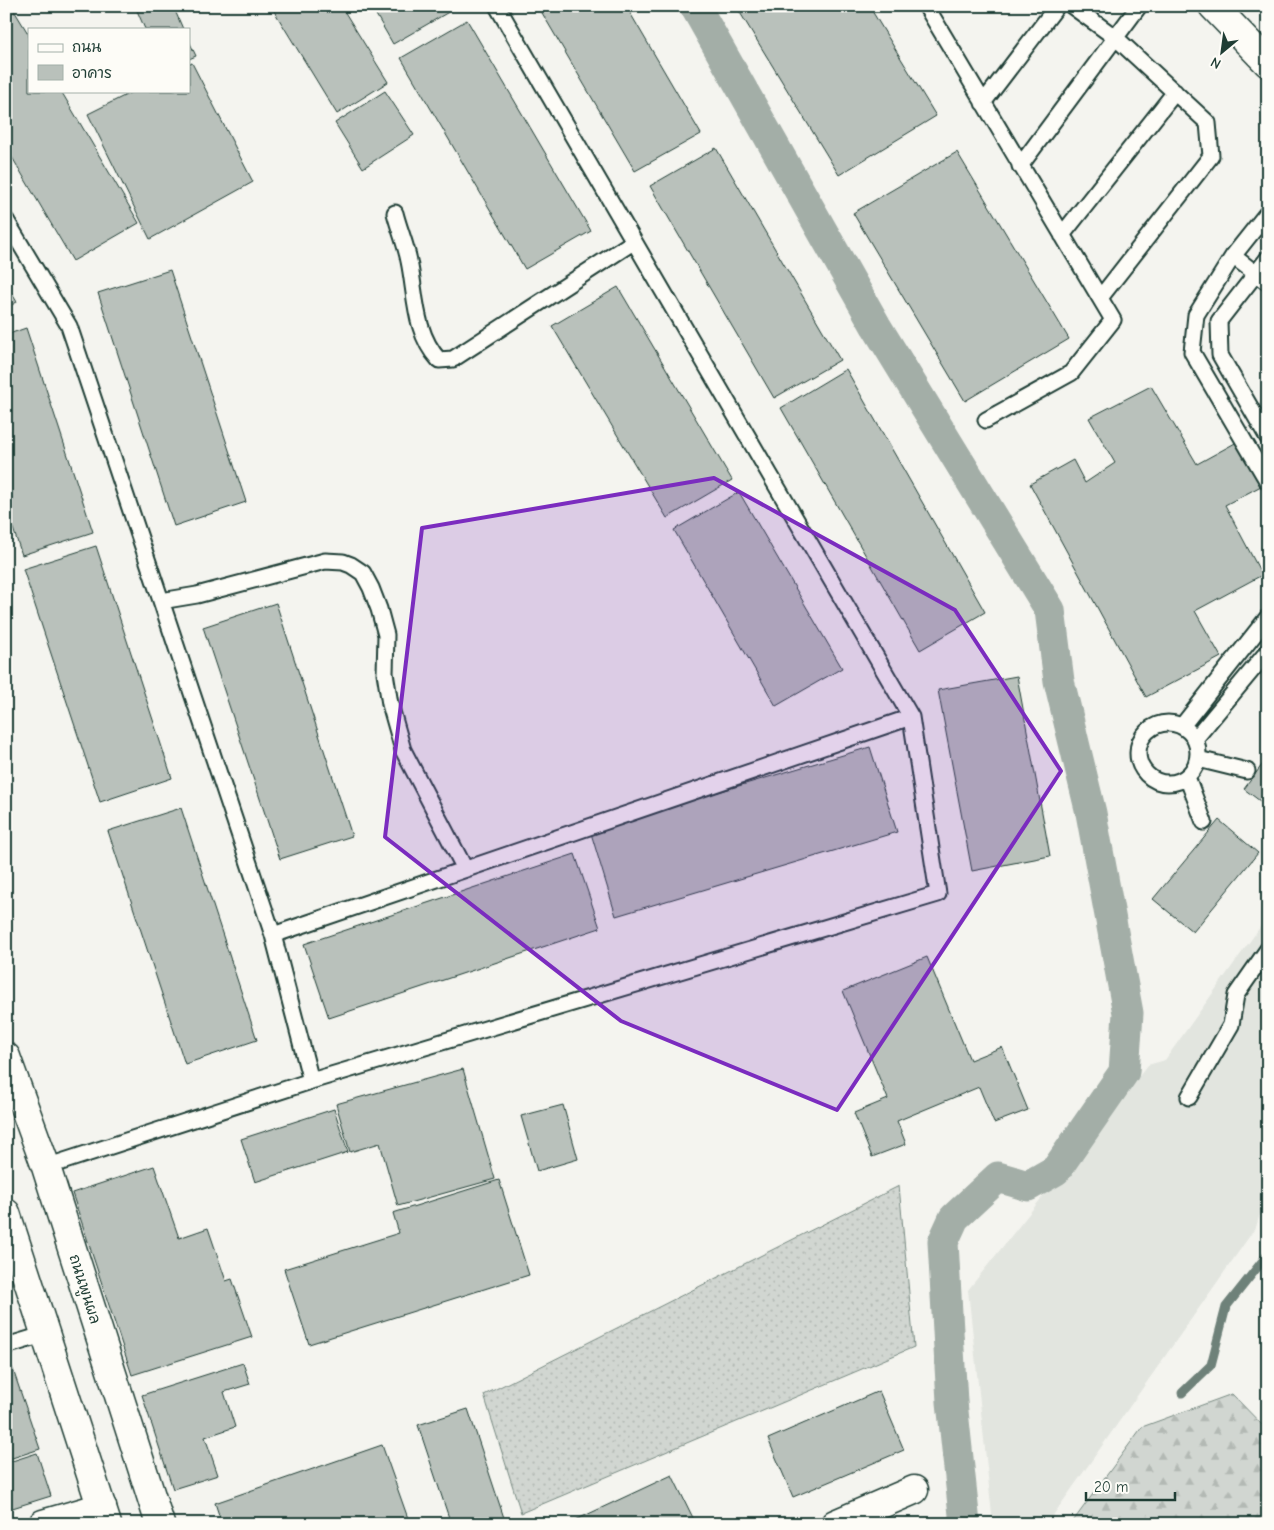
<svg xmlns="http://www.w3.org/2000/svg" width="1274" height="1530" font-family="'Comic Neue','Playpen Sans Thai',sans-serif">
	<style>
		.built { fill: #e2e5df }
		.grass { fill: url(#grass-dots); stroke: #788a82 }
		.forest { fill: url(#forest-firs); stroke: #788a82 }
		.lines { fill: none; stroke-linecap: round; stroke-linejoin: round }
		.stream { stroke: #6e8179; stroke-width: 9 }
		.canal { stroke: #a3aea7; stroke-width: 31 }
		.building { fill: #b9c1bb; stroke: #1f3d34 }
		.service-casing { stroke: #1f3d34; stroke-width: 19 }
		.minor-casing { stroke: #1f3d34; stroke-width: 31 }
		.secondary-casing { stroke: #1f3d34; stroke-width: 31 }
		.service { stroke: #fdfcf7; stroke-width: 15 }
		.minor { stroke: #fdfcf7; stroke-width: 28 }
		.secondary { stroke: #fdfcf7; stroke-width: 28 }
		.marked { fill: #7b2cbf; fill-opacity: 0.2; stroke: #7b2cbf; stroke-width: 4; stroke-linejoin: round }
		.labels { text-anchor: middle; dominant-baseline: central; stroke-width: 5; stroke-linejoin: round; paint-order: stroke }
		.street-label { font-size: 15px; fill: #1f3d34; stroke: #fdfcf7 }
	</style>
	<defs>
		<pattern id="grass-dots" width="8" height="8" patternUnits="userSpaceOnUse" patternTransform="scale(1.25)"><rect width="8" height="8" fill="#d1d6d1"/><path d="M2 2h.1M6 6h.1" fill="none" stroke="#b3b9b4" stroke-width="1.8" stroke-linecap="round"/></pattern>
		<pattern id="forest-firs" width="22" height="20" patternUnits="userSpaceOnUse" patternTransform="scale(1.25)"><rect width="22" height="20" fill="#d1d6d1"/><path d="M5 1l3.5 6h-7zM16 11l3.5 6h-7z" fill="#b3b9b4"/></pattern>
	</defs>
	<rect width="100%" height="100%" fill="#f4f4ef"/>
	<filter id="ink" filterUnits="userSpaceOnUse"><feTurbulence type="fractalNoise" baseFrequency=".02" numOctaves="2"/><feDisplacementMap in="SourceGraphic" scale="10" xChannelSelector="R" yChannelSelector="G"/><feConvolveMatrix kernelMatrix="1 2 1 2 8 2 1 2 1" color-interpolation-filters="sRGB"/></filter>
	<g filter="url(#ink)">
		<path class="built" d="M1268,916V1188L1256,1227L1047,1524H993L968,1290L1148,1065L1165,1060Z"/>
		<path class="grass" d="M899,1186L914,1347L521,1513L484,1395Z"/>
		<path class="forest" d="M1232,1394L1268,1431V1524H1071L1142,1427Z"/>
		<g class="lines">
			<path class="stream" d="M1182,1393L1211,1365L1226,1307L1268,1254"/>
			<path class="canal" d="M695,6L876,326L1050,610L1059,681L1091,813L1128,1013L1124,1072L1056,1170L1028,1186L998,1177L954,1218L943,1242L952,1402L965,1524"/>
		</g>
		<path class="building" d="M135,6H173L183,29H145Z
			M271,6H341L388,82L337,114Z
			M371,6H459L393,44Z
			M538,6H626L701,134L635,171Z
			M736,6H869L936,116L839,175Z
			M15,12L29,35V91H61L139,223L73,261L6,147V16Z
			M467,20L591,231L525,269L401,58Z
			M189,41L196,56L189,59Z
			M192,63L253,182L150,239L88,114L134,91H189V64Z
			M385,91L414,135L363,168L335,123Z
			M716,148L840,360L774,398L650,186Z
			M957,152L1069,339L965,401L853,213Z
			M170,270L246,502L174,526L98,293Z
			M6,284L17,302L6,308Z
			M618,287L732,480L667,518L552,326Z
			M26,328L93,532L22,555L6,508V335Z
			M846,369L985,612L920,650L781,408Z
			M1151,386L1197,464L1237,442L1261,486L1225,505L1262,575L1195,611L1221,657L1146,697L1030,484L1073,460L1085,483L1115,463L1089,418Z
			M739,492L842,668L776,706L674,530Z
			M96,546L172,778L100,802L23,569Z
			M276,603L352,836L280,859L203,627Z
			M1017,676L1050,856L972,871L938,690Z
			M870,747L897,832L616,916L590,830Z
			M1268,757V807L1244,789Z
			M181,808L257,1040L185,1064L108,831Z
			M1219,820L1258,853L1193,932L1153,899Z
			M575,854L600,928L329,1018L304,944Z
			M927,957L970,1060L1002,1047L1028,1110L994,1123L979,1087L897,1121L906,1144L872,1157L854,1113L888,1099L843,991Z
			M463,1069L495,1179L398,1206L380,1143L350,1152L336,1104Z
			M563,1105L578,1159L537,1171L521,1116Z
			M334,1109L348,1152L255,1182L241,1139Z
			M154,1166L179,1238L208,1228L226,1281L232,1279L252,1337L132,1375L72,1193Z
			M499,1180L529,1275L309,1344L284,1269L399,1233L393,1213Z
			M6,1355H8L40,1449L6,1460Z
			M243,1363L250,1384L224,1392L235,1427L205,1437L218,1475L173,1489L142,1395Z
			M879,1391L904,1450L793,1497L768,1439Z
			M468,1409L506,1524H451L418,1425Z
			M382,1445L410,1524H222L215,1503Z
			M37,1453L51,1496L6,1510V1463Z
			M672,1475L696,1524H567Z"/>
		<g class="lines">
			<defs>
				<path id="service" d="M926,6L1113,320L1071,373L986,420
					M1072,6L1116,38L1208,123L1211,156L1100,298
					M983,103L1057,6
					M1020,166L1139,6
					M1268,212L1233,256L1196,315L1192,352L1268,482
					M395,213C399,229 406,245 409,261C416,294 414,333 439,360L453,359L633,242
					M6,220L69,326L273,935L311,1081
					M1062,235L1175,92
					M1233,256L1268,283
					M1268,258L1219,321L1220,355L1268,438
					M161,601L197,595L325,561L343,562L351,565L363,573L371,588L379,609L386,635L385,673L390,704L403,750L465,869
					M1138 753a30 30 0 1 1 60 0a30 30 0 1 1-60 0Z
					M1182,726L1268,617
					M1195,739L1268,651
					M1198,759L1247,771
					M1187,777L1204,822
					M273,935L911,717
					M1189,1097L1231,1025L1236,995L1268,949
					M46,1167L311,1081L938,894L911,717L497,6
					M6,1346L46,1334"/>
				<path id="minor" d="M1213,6L1268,63
					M43,1524L102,1507
					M835,1524L914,1490"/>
				<path id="secondary" d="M6,1057L46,1167L160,1524
					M6,1213L107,1524"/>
			</defs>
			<use href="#service" class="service-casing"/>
			<use href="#minor" class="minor-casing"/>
			<use href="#secondary" class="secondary-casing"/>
			<use href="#service" class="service"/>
			<use href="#minor" class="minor"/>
			<use href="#secondary" class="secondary"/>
		</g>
	</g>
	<path class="marked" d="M714,478L955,610L1061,771L837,1110L621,1021L385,837L422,528Z"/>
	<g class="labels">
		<g class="street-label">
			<text transform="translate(85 1289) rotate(72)">ถนนพูนผล</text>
		</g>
	</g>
	<rect width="1274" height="1530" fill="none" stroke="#fdfcf7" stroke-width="25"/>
	<rect x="12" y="12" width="1249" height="1505" fill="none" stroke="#1f3d34" stroke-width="2" filter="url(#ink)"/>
	<rect x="28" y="28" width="162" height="65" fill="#fdfcf7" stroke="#a4b0a9"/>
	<rect x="38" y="44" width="25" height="8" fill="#fdfcf7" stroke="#a4b0a9"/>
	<text x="72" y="52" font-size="15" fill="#1f3d34">ถนน</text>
	<rect x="38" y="65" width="25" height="15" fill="#b9c1bb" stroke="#a4b0a9"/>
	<text x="72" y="78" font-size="15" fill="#1f3d34">อาคาร</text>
	<g transform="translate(1222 52) rotate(209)" stroke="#fdfcf7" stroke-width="4" paint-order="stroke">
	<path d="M0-4L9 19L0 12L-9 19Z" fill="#1f3d34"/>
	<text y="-8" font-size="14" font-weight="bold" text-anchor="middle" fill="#1f3d34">N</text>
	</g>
	<path d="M1086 1492v8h89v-8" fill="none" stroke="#1f3d34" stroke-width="2.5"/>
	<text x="1094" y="1492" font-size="15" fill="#1f3d34" stroke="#fdfcf7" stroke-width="4" paint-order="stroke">20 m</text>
</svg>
